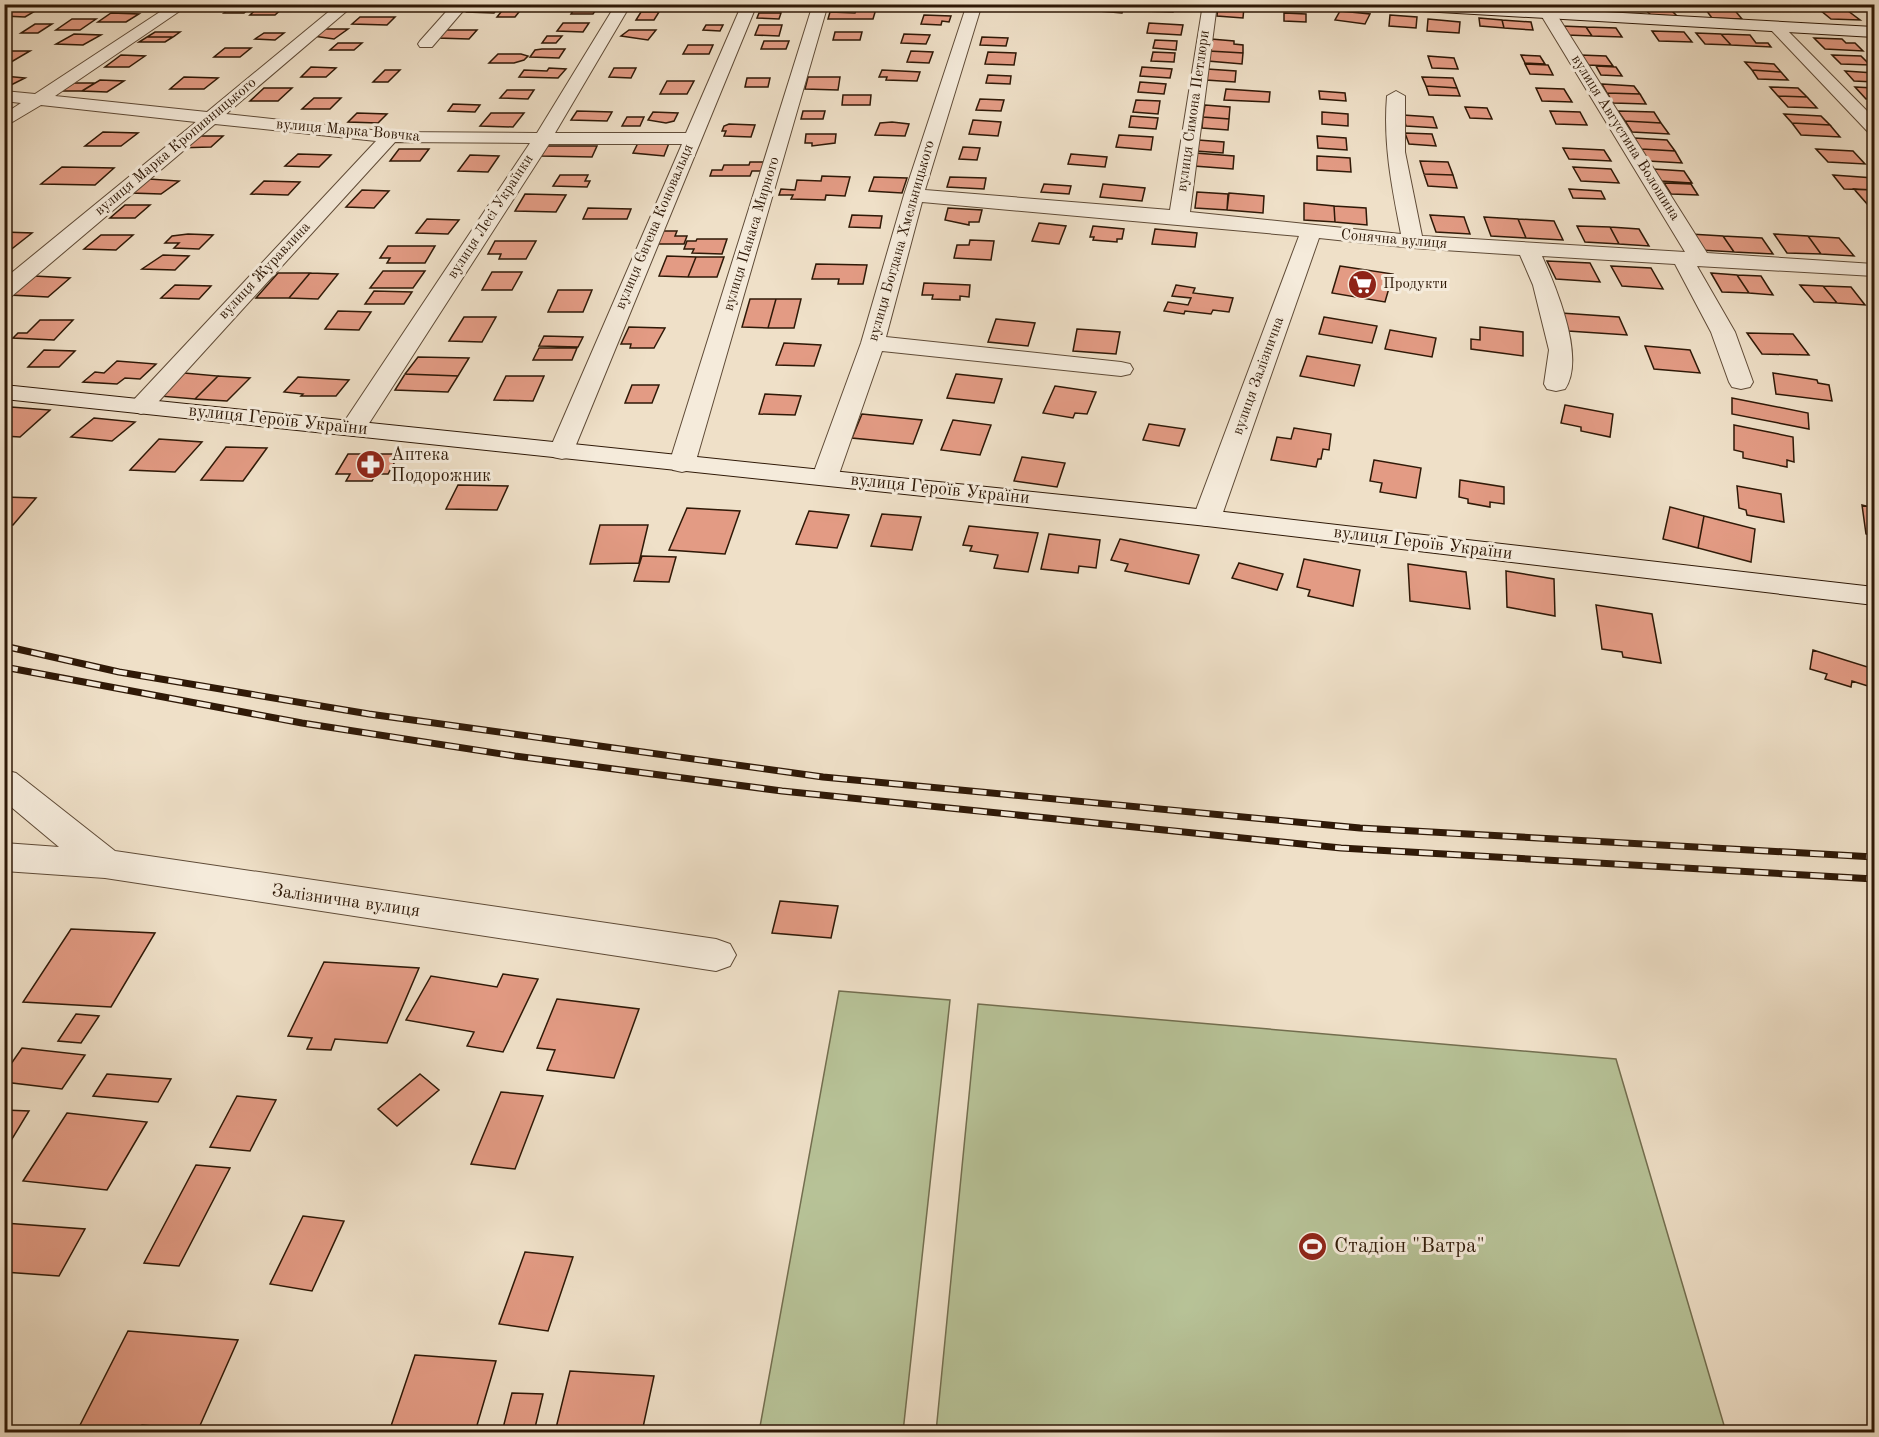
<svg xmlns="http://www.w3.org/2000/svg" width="1879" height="1437" font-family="'Old Standard TT',serif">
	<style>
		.green { fill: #b7c297; stroke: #736e4f; stroke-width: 1.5 }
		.building { fill: #e39b84; stroke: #2f1907; stroke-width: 1.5 }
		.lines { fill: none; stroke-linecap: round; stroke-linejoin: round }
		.street-casing { stroke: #5f4b37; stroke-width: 2 }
		.secondary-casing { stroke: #2f1907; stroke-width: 2 }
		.street { fill: #f5ebdb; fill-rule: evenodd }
		.secondary { fill: #f5ebdb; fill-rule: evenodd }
		.rail-casing { stroke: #2f1907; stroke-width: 7 }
		.rail { stroke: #f5ebdb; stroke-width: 4.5; stroke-dasharray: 14; stroke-linecap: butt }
		.labels { text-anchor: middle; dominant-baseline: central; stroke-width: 6; stroke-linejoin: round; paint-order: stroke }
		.far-street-label { font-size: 15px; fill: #2f1907; stroke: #f5ebdb }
		.far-poi-label { font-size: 15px; fill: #2f1907; stroke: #f5ebdb; text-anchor: start }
		.street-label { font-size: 18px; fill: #2f1907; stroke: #f5ebdb }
		.poi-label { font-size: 18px; fill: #2f1907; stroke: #f5ebdb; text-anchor: start }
		.near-poi-label { font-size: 21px; fill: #2f1907; stroke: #f5ebdb; text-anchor: start }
	</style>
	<rect width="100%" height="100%" fill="#efe0c8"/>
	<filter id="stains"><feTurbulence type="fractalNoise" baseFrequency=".00333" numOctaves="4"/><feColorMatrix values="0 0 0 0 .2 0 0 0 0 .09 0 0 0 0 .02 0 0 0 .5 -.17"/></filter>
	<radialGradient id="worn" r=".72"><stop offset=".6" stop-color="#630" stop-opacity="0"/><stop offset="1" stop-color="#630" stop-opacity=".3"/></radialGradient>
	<path class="green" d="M839,991L950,1000L903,1432H759Z
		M978,1004L1616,1059L1726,1432H936Z"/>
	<path class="building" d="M1047,4H1073L1072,10L1046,9Z
		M1101,4H1125L1122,13L1099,11Z
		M1145,4H1174L1173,12L1144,11Z
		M474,5H500L494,13L467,12Z
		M19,6L42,7L25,17L4,16Z
		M260,6H285L275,15H250Z
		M576,6L598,7L593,14H571Z
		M1218,6L1244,7L1243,18L1217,16Z
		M1703,6L1732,7L1742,19L1712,18Z
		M505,7H523L515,17H497Z
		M1642,7H1668L1677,16L1651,15Z
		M230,8H250L244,13H224Z
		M857,9H876L873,19H828L830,12L855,13Z
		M1820,10L1848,11L1860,20L1831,19Z
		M1340,11L1370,14L1365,24L1335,20Z
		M641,12H659L654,20H636Z
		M111,13L139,14L126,22H98Z
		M759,13H781L779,19L757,18Z
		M1284,13L1306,14V22L1284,21Z
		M924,15L951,16L949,22L942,21L941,25L921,24Z
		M1390,15L1417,17L1416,28L1389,26Z
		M360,17H395L387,25L352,24Z
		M1479,18L1502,20L1504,28L1480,26Z
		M72,19H96L80,30H56Z
		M1428,19L1460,22L1459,33L1427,31Z
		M1502,20L1531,22L1533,30L1504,28Z
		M563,23H589L583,32L557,31Z
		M1149,23L1183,25L1181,35L1147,33Z
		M35,24H52L38,33H21Z
		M706,25H723L720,31L703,30Z
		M759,25H782L779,36L755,35Z
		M1561,26L1586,27L1592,36L1567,35Z
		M1586,27L1616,28L1622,37L1592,36Z
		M321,29H348L334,39L313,36Z
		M445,30H477L469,39L437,38Z
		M629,30H656L648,40L621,36Z
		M1652,31L1684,32L1692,42L1659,41Z
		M155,32H180L173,37H147Z
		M835,32H862L860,40H833Z
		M264,33H284L275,40L255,39Z
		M1696,33L1721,34L1731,45L1705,44Z
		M74,34L101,35L83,45L56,44Z
		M904,34L930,35L926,44L901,43Z
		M1721,34L1750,35L1756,43H1768L1771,47L1731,45Z
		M547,36H562L556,43H542Z
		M147,37H173L165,42H139Z
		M982,37L1008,38L1006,46L980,45Z
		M1814,38L1842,39L1846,43H1855L1863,51L1825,49Z
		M1211,39L1234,41V44L1243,45V53L1209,51Z
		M1155,40L1177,41L1176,50L1153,48Z
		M764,41H789L786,49H761Z
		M338,43H362L354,50H330Z
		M688,45H713L709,54H683Z
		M225,48H251L240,57H214Z
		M542,49H565L559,58L530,57L535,50Z
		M4,51H30L6,65Z
		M911,51L933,52L929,63L907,62Z
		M1209,51L1243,53L1242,64L1208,61Z
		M988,52L1016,53L1014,65L985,64Z
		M1153,52L1175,53L1174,62L1151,61Z
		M498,54H521L528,56L524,60L514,63H489Z
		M121,55L145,56L129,67H105Z
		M1521,55L1540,56L1545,64L1525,63Z
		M1580,55L1606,56L1613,66L1586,65Z
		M1832,55L1861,56L1870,65L1841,64Z
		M1428,56L1454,58L1458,69L1432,68Z
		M1745,62L1774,64L1781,72L1752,70Z
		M1525,64L1548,65L1553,75L1530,74Z
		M1596,66L1616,67L1622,76L1601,75Z
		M311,67L336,68L326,77H301Z
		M1142,67L1172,69L1170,78L1140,76Z
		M549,68L566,69L558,78L519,77L524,70L547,71Z
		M614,68H636L631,78L609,77Z
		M1207,69L1236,71L1235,82L1206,80Z
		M385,70H400L388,82H373Z
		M882,70L920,72L917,81L886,80L887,77H879Z
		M1752,70L1781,72L1788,80L1758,79Z
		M1845,71L1874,73V82L1854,81Z
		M988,75L1011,76L1010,84L986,83Z
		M4,76L25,78L5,88Z
		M184,77L218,78L204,89H170Z
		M808,77H840L838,90L805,89Z
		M1422,77L1453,78L1457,88L1426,86Z
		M747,78H770L768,87H745Z
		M100,80L124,81L107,92L82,91Z
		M667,81H694L687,94H660Z
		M1140,82L1166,84L1164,94L1138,92Z
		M74,83H95L82,91H61Z
		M1602,84L1634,86L1640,94L1607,93Z
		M1426,86L1457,88L1460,96L1429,95Z
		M1770,87L1798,88L1807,97L1778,96Z
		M1855,87L1874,88V99H1866Z
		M264,88H292L278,101H250Z
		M1536,88L1564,89L1572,102L1542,101Z
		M1226,89L1270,92L1269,102L1224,100Z
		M507,90H534L528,99L500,98Z
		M1319,91L1345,93L1346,101L1320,99Z
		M1607,93L1640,94L1646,104L1613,103Z
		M843,95H871L870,105H842Z
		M1778,96L1807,97L1817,108L1788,107Z
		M314,98H341L330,109H302Z
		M980,99L1004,100L1001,111L976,110Z
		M1136,100L1160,101L1158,114L1133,112Z
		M453,104L480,105L475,112L448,111Z
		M1205,105L1230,107L1229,119L1203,117Z
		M1465,107L1487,108L1492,119L1470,118Z
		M577,111L612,112L607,121L571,120Z
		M803,111H825L823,119H801Z
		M1550,111L1580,112L1587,125L1556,124Z
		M1618,111L1654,112L1661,123L1625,121Z
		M653,112L678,113L674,121L666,123L648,120Z
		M1322,112L1348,114V126L1322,124Z
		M357,113L387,114L378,123L348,122Z
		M491,113H524L513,127L480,126Z
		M1784,114L1821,116L1830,125L1792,123Z
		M1403,115L1433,117L1437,128L1406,126Z
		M1131,116L1158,118L1156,129L1129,127Z
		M627,117H644L640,126H622Z
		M1203,117L1229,119L1228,130L1202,128Z
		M973,120L1001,122L998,136L969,134Z
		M1625,121L1661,123L1669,134L1632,132Z
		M892,122L909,124L905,136L875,135L880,123Z
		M1792,123L1830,125L1840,137L1801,135Z
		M729,124L755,125L751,137L724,136L726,131H722L724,126Z
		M103,132L138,133L121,146H85Z
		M1405,133L1432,134L1436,146L1409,144Z
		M806,134H836L835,143L812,146V143H805Z
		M1119,135L1153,137L1151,150L1116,147Z
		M191,136H223L211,147L177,148Z
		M1317,136L1346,138L1347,150L1318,148Z
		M1634,138L1667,140L1675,151L1641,149Z
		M1198,140L1224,142L1223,153L1196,151Z
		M638,143H669L664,156L633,153Z
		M547,146H597L592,157L541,156Z
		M963,147L980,148L977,160L959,159Z
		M1563,148L1604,150L1611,161L1569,159Z
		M399,149H429L420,161H390Z
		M1641,149L1675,151L1682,163L1648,161Z
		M1816,149L1853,151L1865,164L1828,162Z
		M1195,153L1234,156L1233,169L1194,166Z
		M298,154L331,155L319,167L285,166Z
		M1071,154L1107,157L1105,167L1068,164Z
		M470,155L499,156L488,172L458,171Z
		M1317,156L1350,158L1351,172L1317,170Z
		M1420,161L1448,162L1453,175L1424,174Z
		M750,162H766L764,171H752L750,176H710L712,170H722L724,165H749Z
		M62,167L114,168L95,185L41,184Z
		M1573,167L1611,169L1619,183L1581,181Z
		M1653,169L1684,171L1692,183L1660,181Z
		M1424,174L1453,175L1457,188L1428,186Z
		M560,175H588L585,181H590L587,187L553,186Z
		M1833,175L1874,178V190L1844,189Z
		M822,176L850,177L845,196L826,195L825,200L791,199L793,195H779L781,189L795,190L797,180L821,181Z
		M874,177L907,178L902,193L869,191Z
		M950,177L986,178L984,189L947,187Z
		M149,179L179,181L161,194L131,193Z
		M264,181L300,182L288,195L251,194Z
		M1664,183L1691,184L1698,195L1671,194Z
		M1044,184L1071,186L1069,194L1041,192Z
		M1103,184L1145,188L1142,201L1100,197Z
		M1569,189L1601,191L1605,199L1573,198Z
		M1854,189L1874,190V206L1868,205Z
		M362,190L389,191L374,208L346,207Z
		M1197,192L1228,194L1227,210L1195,208Z
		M1229,193L1264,196L1263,213L1227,210Z
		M525,194L566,195L556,212L515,211Z
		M1304,203L1334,206L1335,222L1304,220Z
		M125,205H150L135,218H110Z
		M1334,206L1366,208L1367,225L1335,222Z
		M588,208L631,209L627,219H583Z
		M948,208L982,210L979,222H969V225L945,220Z
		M852,215L882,216L880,228L849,227Z
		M1430,215L1464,217L1470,234L1436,232Z
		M1484,217L1518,219L1526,238L1491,236Z
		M427,219L459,220L448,234L416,233Z
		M1518,219L1554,221L1563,240L1526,238Z
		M1039,223L1066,226L1059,244L1032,241Z
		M1093,226L1124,229L1122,239H1117V242L1093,240L1094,237H1090Z
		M1577,226L1610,227L1619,244L1585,242Z
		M1610,227L1639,229L1649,246L1619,244Z
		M1155,229L1197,233L1195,247L1152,244Z
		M655,231H677L675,236H687L684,244H650Z
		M4,232L32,233L4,255Z
		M188,234L213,235L199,249L174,248L179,243H165L172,236Z
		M1690,234L1723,236L1734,252L1700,250Z
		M1774,234L1808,236L1821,254L1787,253Z
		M101,235H133L116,250L84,249Z
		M1723,236L1762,238L1773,254L1734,252Z
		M1808,236L1839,238L1854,256L1821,254Z
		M697,239H727L722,254L692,253L694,249H684L687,241H696Z
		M970,240L994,241L991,260L954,258L957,245H969Z
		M495,241H536L526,259H499L501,254H488Z
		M388,246H435L425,263H387L390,258H380Z
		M163,255L189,256L175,270L142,269Z
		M667,256L696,257L688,277L659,276Z
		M696,257H724L717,277H688Z
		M1547,261L1590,263L1600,282L1556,279Z
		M816,264L867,265L863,284H838L839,279H812Z
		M1340,266L1393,274L1385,302L1332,293Z
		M1611,266L1651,268L1663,289L1622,286Z
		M383,271H425L413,288H370Z
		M492,272H522L512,290H482Z
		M278,273H310L289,298H256Z
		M310,273L338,274L318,299L289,298Z
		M1711,273L1737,275L1749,293L1722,292Z
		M1737,275L1761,276L1773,295L1749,293Z
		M34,276L70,278L48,297L10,295Z
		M924,283L970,285L969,297L960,296V300L932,299L933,295H922Z
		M175,285L211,286L199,299L161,298Z
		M1176,285L1195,288L1193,293L1233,298L1229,312L1213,310L1211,314L1185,311L1184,314L1164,311L1168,302L1188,305L1191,298L1172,296Z
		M1800,285L1823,286L1837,303L1814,302Z
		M1823,286L1851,287L1865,305L1837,303Z
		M558,290H592L583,312H548Z
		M374,291L412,292L404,304H365Z
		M750,299H776L768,328L742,327Z
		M776,299H801L794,328H768Z
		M338,311L371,312L359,330L325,329Z
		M1561,313L1619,317L1627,335L1568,331Z
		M464,317H496L482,342L449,341Z
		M1324,317L1377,326L1372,343L1319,334Z
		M996,319L1035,323L1028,346L988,342Z
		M40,320H73L54,340L13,338L18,333H27Z
		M629,327L665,328L654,348H630L631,344H621Z
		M1480,327L1523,332V356L1471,349V339L1480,340Z
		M1077,329L1120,332L1116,354L1073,351Z
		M1390,330L1436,338L1432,357L1385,349Z
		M1747,333L1793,334L1809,355L1762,354Z
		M544,336L583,337L578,347L539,346Z
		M784,343L821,345L814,366L776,365Z
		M1645,346L1690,350L1700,373L1654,369Z
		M539,348H577L572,360H533Z
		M44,350L75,351L59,367H28Z
		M1307,356L1360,365L1354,386L1300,376Z
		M418,357L469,358L458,376L405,374Z
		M117,361L156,364L140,379L125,378L117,384L83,382L95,372L104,373Z
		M184,373L218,376L195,399L159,396Z
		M1773,373L1817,380L1818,383L1829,385L1832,401L1776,394Z
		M405,374L458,376L448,392L395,390Z
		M956,374L1002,379L994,403L947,398Z
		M218,376L250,378L227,401L195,399Z
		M506,376H544L533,401L494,400Z
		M298,377L349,380L336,396H301L303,394L284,392Z
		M632,385H659L652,403H625Z
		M1055,386L1096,392L1087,414L1075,413L1073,418L1043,413Z
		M765,394L801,396L795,415L759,414Z
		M1732,398L1808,413L1809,429L1732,414Z
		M1565,405L1613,414L1610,437L1581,431V427L1561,423Z
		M11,407L50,410L20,437L4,436V412Z
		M862,414L922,420L913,444L852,438Z
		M94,418L135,422L112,441L71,437Z
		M953,420L991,425L980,455L941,450Z
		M1149,424L1185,429L1179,446L1143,440Z
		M1734,425L1793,437L1794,462L1787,460V467L1743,458V452L1734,450Z
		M1294,428L1331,434L1329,450L1323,449L1321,459H1318L1316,467L1271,460L1277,437L1291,439Z
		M159,439L202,442L175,472L130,470Z
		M226,447L267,448L243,481L201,480Z
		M348,454H399L388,474H376L372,481H346L350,474H336Z
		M1022,457L1065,463L1057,487L1014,481Z
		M1374,460L1421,468L1416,498L1380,492L1382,483L1370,481Z
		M1460,480L1504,487V504L1490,502V507L1468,503V499L1459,497Z
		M458,485L508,486L497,510L446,509Z
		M1737,486L1781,494L1784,522L1747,515L1746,510L1739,508Z
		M4,497L36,498L13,525H4Z
		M1862,505L1874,508V536L1866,534Z
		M1670,507L1704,516L1698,548L1663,539Z
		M687,508L740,511L725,554L669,550Z
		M809,511L849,515L837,548L796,544Z
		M882,514L921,517L912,550L871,546Z
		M1704,516L1755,529L1751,562L1698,548Z
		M600,525H648L639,563L590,564Z
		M969,526L1038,533L1028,572L994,568L998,555L970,551L972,546L963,545Z
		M1049,534L1100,540L1096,568L1079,566L1078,573L1041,569Z
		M1120,539L1199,555L1189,584L1125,571L1128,564L1111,560Z
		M642,556L676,557L669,582L634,581Z
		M1304,559L1360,570L1353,606L1308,596L1310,590L1297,587Z
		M1239,563L1283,574L1277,590L1232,578Z
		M1408,564L1466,572L1470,609L1410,601Z
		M1506,571L1554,579L1555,616L1507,607Z
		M1596,605L1652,614L1661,663L1623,657L1622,652L1602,649Z
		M1813,650L1874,669V688L1852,681L1851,687L1825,679L1827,674L1810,669Z
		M780,901L838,906L831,938L772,933Z
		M71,929L155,933L111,1007L23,1002Z
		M324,962L419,968L387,1043L335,1039L331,1050L307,1049L312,1038L288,1036Z
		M503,974L538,979L503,1052L467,1046L474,1032L406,1020L431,976L497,987Z
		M557,999L639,1009L614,1078L547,1070L555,1050L537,1048Z
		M76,1014L99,1016L81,1043L58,1041Z
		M22,1048L85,1055L62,1089L4,1082V1074Z
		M107,1074L171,1079L158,1102L93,1096Z
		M420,1074L439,1090L397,1126L378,1109Z
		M501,1092L543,1096L515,1169L471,1164Z
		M237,1096L276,1100L250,1151L210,1147Z
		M4,1110L29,1111L9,1144L4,1143Z
		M67,1113L147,1122L107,1190L23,1181Z
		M196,1165L230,1168L179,1266L144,1263Z
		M303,1216L344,1221L312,1291L270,1284Z
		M4,1223L85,1229L59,1276L4,1272Z
		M525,1252L573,1257L548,1331L499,1324Z
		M128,1331L238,1340L198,1430L142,1425L139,1432L77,1431Z
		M415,1355L496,1361L475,1432H389Z
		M570,1371L654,1376L642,1432H555Z
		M512,1393L543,1394L534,1432H502Z"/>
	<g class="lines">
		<defs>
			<path id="street" d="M4,4H16L4,11Z
				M172,4H190L55,96L207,112L338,4H355L226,114L390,132L537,133L616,4H631L555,133H686L742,4H757L571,457L562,459L553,457L549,451L682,144H549L366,428L362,433L353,436L344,433L340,428L530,143L395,142L150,411L141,414L132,411L128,406L376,141L215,124L12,296L4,298V279L196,122L41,105L4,127V114L21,103L4,101V91L35,94Z
				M453,4H469L432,47H420L418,44L420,41Z
				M813,4H828L695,464L691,470L682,472L673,470L669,464Z
				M967,4H982L925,190L1170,210L1203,4H1217L1190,212L1401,234C1392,188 1383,144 1387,96L1396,91L1405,96V152L1422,236L1685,252L1541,15L1549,10L1557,15L1707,253L1874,264V276L1697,266L1735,332L1753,382L1750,387L1741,389L1732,387L1729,382L1711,332L1675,264L1542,256C1556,287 1586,358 1565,389L1556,391L1547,389L1544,384L1549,350L1533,285L1520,255L1413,248L1319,238L1221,518L1217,524L1207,526L1197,524L1193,518L1299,236L922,202L886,337L1121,362L1130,364L1133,369L1130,374L1121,376L882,351L838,477L834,483L825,485L816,483L812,477L861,343L904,195Z
				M1864,4H1874V12L1869,11Z
				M1778,24L1783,26L1874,118V133L1868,132L1773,32L1770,29Z
				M4,770L16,773L115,851L716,939L730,944L736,955L730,966L716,971L105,878L4,871V843L59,847L4,801Z"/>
			<path id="secondary" d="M1363,4H1460L1874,27V37L1370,8Z
				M4,385L1207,510L1874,587V605L1207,526L4,399Z"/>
		</defs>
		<use href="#street" class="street-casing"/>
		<use href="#secondary" class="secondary-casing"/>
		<use href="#street" class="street"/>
		<use href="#secondary" class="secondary"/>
		<defs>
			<path id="rail" d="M4,646L119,672L369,714L823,777L1360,828L1874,857
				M4,667L302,723L515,756L782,791L1341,848L1874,879"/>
		</defs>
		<use href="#rail" class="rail-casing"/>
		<use href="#rail" class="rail"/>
	</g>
	<defs>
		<symbol id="supermarket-disc" viewBox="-11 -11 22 22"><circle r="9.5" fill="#8f2418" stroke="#f5ebdb"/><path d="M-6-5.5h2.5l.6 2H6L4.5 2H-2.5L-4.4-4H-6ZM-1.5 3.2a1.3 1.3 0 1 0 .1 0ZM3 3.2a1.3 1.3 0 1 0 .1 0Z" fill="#fff"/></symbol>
		<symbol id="pharmacy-disc" viewBox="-11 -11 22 22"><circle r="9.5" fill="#8f2418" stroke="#f5ebdb"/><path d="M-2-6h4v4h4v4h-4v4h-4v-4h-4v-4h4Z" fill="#fff"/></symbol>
		<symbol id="stadium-disc" viewBox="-11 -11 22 22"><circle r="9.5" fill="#8f2418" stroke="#f5ebdb"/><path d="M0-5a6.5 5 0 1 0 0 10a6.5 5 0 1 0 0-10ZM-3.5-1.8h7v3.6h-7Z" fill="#fff"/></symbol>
	</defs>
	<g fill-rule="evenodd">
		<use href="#supermarket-disc" x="1346" y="268" width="33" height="33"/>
		<use href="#pharmacy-disc" x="354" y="448" width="33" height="33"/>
		<use href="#stadium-disc" x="1296" y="1230" width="33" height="33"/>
	</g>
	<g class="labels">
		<g class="far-street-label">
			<text transform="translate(1194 111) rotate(-82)">вулиця Симона Петлюри</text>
			<text transform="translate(348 131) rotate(5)">вулиця Марка Вовчка</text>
			<text transform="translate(1625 138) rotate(58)">вулиця Августина Волошина</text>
			<text transform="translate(176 147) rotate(-40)">вулиця Марка Кропивницького</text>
			<text transform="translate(491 217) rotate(-57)">вулиця Лесі Українки</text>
			<text transform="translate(655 227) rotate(-67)">вулиця Євгена Коновальця</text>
			<text transform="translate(752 234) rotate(-73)">вулиця Панаса Мирного</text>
			<text transform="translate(1394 240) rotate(5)">Сонячна вулиця</text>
			<text transform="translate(902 241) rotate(-74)">вулиця Богдана Хмельницького</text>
			<text transform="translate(265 271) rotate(-47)">вулиця Журавлина</text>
			<text transform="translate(1259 376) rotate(-70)">вулиця Залізнична</text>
		</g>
		<g class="far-poi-label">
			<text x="1383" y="284">Продукти</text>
		</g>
		<g class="street-label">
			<text transform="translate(278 420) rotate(6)">вулиця Героїв України</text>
			<text transform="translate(940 489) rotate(6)">вулиця Героїв України</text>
			<text transform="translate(1423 543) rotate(7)">вулиця Героїв України</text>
			<text transform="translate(346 901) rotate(8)">Залізнична вулиця</text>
		</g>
		<g class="poi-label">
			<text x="391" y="455">Аптека<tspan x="391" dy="21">Подорожник</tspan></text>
		</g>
		<g class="near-poi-label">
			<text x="1334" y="1246">Стадіон "Ватра"</text>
		</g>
	</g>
	<rect width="1879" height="1437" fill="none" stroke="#efe0c8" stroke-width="24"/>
	<rect x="6" y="6" width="1867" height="1425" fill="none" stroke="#2f1907" stroke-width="3"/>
	<rect x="12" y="12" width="1855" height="1413" fill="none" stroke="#2f1907" stroke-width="1.5"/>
	<rect width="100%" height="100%" filter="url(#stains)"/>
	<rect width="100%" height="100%" fill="url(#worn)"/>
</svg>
